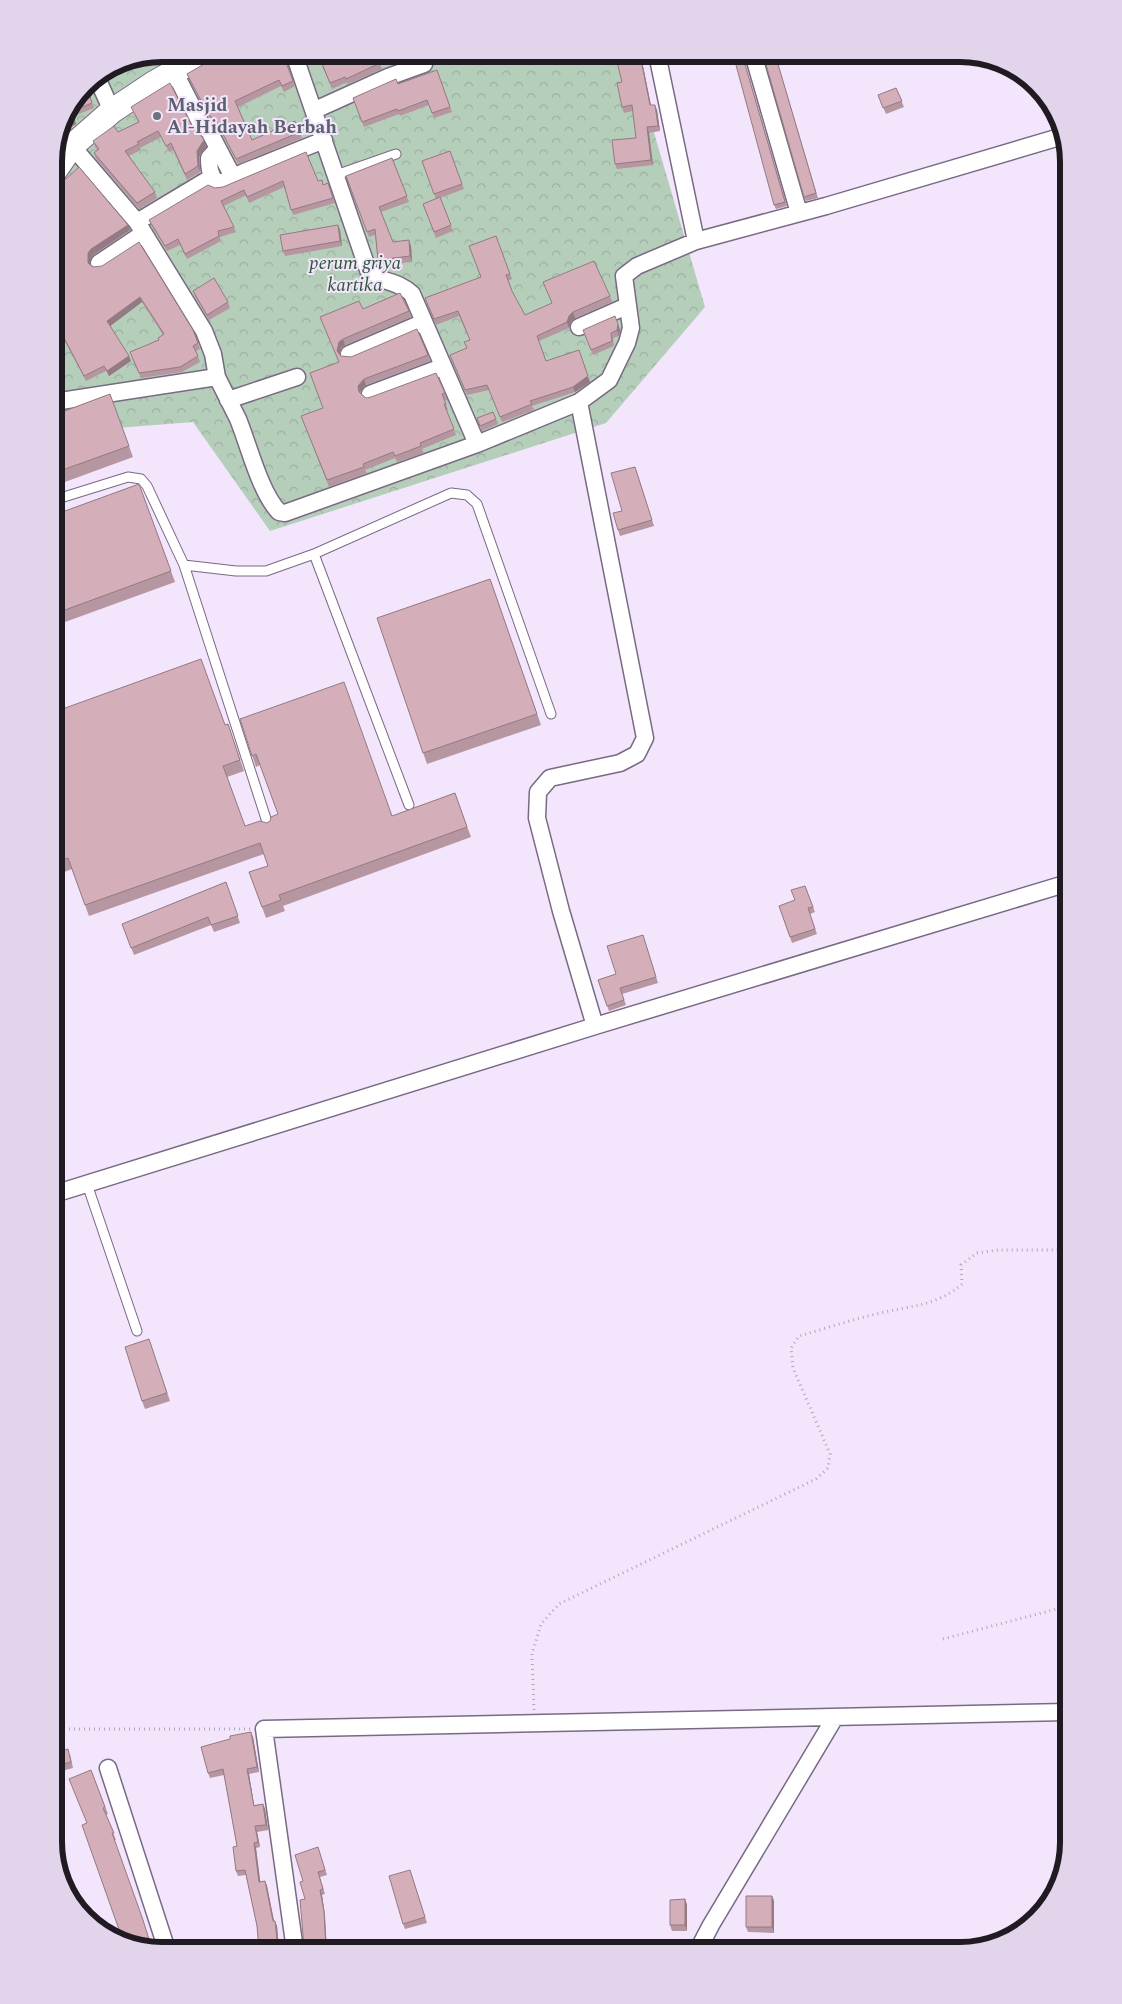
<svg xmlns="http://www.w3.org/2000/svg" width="1122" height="2004" font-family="Spectral,serif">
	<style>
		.park { fill: url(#park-crowns) }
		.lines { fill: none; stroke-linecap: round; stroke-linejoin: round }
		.lane-casing { stroke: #796a83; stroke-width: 11 }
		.street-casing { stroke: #796a83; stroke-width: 19 }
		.secondary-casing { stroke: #796a83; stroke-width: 26 }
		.path { stroke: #b2a7b9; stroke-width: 3; stroke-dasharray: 1 4; stroke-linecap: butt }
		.lane { stroke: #fff; stroke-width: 9 }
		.street { stroke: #fff; stroke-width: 16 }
		.secondary { stroke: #fff; stroke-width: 24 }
		.wall { fill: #b696a0 }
		.shaded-wall { fill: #947a82 }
		.building { fill: #d4afba; stroke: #947a82 }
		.worship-dot { fill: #6b7280; stroke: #f3e5fc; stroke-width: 2 }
		.labels { text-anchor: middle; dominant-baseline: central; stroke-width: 4; stroke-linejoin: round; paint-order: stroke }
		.worship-label { font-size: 19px; font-weight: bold; fill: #5b616d; stroke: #f3e5fc; text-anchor: start }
		.park-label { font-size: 19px; font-style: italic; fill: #295635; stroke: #f3e5fc }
		.rim { fill: none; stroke: #201a23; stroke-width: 6 }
	</style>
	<defs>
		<pattern id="park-crowns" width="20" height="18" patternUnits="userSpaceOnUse" patternTransform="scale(1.25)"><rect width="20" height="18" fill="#b5ceba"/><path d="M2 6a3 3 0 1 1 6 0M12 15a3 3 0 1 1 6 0" fill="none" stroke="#9bb0a0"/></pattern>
	</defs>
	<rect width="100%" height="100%" fill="#f3e5fc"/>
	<path class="park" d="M162,54H631L705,307L606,423L270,531L193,422L54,433V155L62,120L86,85L121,62Z"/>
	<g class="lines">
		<defs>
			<path id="lane" d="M336,175L396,154
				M54,500L128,477L141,479L147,486L184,565L269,828
				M314,554L409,805
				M184,565L236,571H266L314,554L451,493L467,495L477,504L551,714
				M87,1184L137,1331"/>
			<path id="street" d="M294,54L368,270C377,283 397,279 412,294L477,444
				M753,54L799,213
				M174,71L202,126L209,131L233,177
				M97,78L112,111
				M315,110L388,77L424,64
				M72,146L137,222L204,331L213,354L217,377
				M218,148L209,158C209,168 210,176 217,183H221L244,172L324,140
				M137,222L212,177
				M696,241L826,206L1063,136
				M99,263L144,233
				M579,327L627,306
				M349,354L424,322
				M370,394L442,367
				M228,400L297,377
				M54,402L217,377C224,391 231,405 238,419C249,446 260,492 279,512L285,513L477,444L579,402L609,380L627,343L631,328L624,276L637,266L696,241L657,54
				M579,402L645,738L637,754L620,763L550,778L538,792L537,818L561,911L595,1026
				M54,1194L595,1026L1068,883
				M108,1768L167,1950
				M295,1950L264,1729L1068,1712
				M698,1950L711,1925L834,1719"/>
			<path id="secondary" d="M54,172L72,146L112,111L154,83L206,54"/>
		</defs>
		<use href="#lane" class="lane-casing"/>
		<use href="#street" class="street-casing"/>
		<use href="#secondary" class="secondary-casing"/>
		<path class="path" d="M943,1639L1068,1606
			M534,1710L532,1654L541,1624L559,1604L816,1479L828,1468L830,1454L793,1368L791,1348L799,1336C824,1329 850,1320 876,1314C908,1306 936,1307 962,1284L961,1265L977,1253L998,1250H1068
			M54,1729H251"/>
		<use href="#lane" class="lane"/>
		<use href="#street" class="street"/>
		<use href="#secondary" class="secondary"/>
	</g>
	<path class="wall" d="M162,54H172L173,55L153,64L150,56Z
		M216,54H285L284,57L295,86L284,92L281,86L238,107L252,140L295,121L302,138L238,164L218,126L210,119L189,79L187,74L211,60Z
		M304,54H317L306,59Z
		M317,54L380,63L382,69L348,84L347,82L332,89Z
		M382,54H405L385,63Z
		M427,54H458L434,63L431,57Z
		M615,54H644L646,59L642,61L651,105L657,110L660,131L649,133L653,165L617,169L615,164L636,138L633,111L624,113L622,107V82Z
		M775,54L818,198L806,201L804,197Z
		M743,57L787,206L776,209L774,205Z
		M437,70L452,112L434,118L429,105L400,116L399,114L364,127L353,98L398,84Z
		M86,85L94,108L74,116L76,124L63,132L64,135L57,144L62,120Z
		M896,88L904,107L886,114L878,95Z
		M131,107L191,124L206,147L199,157L200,172L187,180L173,150L169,152L161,137L140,148L141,150L129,156L155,192L157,198L139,209L96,159L94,153L97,150L95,147L93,141L118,132L138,122Z
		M450,151L464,189L440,198L453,231L436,238L423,204L436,199L422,161Z
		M306,152L318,181L324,185L328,183L335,203L293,215L284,187L249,203L246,195L224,206L236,232L220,237L221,241L187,259L180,245L167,251L151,225L149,220L215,188L223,187Z
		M392,158L409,202L381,212L393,242L411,246L412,262L380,265L378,260L375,235L369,237L346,176Z
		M54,190L130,230L93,255L90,259V264L193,330L200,349L196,351L200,362L182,372L141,378L132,358L159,340L163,335L142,302L110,326L129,356L131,361L109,376L106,371L86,381L63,338L60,340L58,338L54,340Z
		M338,225L340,230L342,246L285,256L283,251Z
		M496,236L512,279L508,281L512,292L525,315L610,296L612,302L575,318L571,322L569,328L539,341L546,361L590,382L575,392L532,406L534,410L502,422L489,390L467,395L452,361L466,348L470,340L459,316L436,325L427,303L481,277Z
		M193,291L228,302L230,308L209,320L195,297Z
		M363,309L409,311L411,317L345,345L341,348L340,355L341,356L351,357L428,355L430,361L366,385L360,392V393L366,398L445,393L447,400H445L448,410H446L456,435L422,449L424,453L397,462L395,458L365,470L367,473L329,487L301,416L323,408L339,362L320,317Z
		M620,329L619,336L613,338L614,346L593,355L583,330Z
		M110,394L133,457L54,486V415Z
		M493,412L498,424L482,431L477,418Z
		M635,467L654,526L620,536L618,530L622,511Z
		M139,484L175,582L54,626V515Z
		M490,579L541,725L427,764L377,618Z
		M54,712L225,725L228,724L244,771L227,777L245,826L267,823L278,814L260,765L256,767L240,719L392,816L455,793L471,837L283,906L285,911L266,918L249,872L268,866L264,854L89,916L72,869L54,876Z
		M226,882L240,923L214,932L211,925L134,955L122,924Z
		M805,886L815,912L810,914L817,934L792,943L779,906L795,900Z
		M643,935L658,983L622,994L626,1005L609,1011L598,980L616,974Z
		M149,1339L170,1401L145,1409L142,1401Z
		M253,1737L259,1772L249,1774L254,1805L263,1804L265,1809L268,1830L257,1832L260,1847L256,1848L260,1882L265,1881L267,1886L274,1921L277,1926L279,1948L259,1950L257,1926L246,1875L238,1876L236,1871L237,1846L224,1775L210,1778L208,1773Z
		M54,1753L70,1754L73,1768L54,1773Z
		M91,1770L108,1814L106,1815L116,1840H115L122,1938L87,1823Z
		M318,1847L327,1875L320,1877L325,1894L322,1895L325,1916L304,1946L305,1899L303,1881Z
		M410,1870L427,1923L405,1929L403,1924Z
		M772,1896L774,1901V1933L748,1932L746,1927Z
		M685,1899L687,1905V1931H672L670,1925Z"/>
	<path class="shaded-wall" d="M640,55L642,61L652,111L650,105Z
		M655,105L657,110L660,131L658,126Z
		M74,118L76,124L63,132L64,135L57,144L61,127Z
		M647,127L649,133L653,165L651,160Z
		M204,140L206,147L199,157L200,172L198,166L197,151Z
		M128,225L130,230L93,255L90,259V268L88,263V253L91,249Z
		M338,225L340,230L342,246L340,241Z
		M409,240L411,246L412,262L410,256Z
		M140,297L142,302L109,327L107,321Z
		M573,312L575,318L571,322L569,328L567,322L569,316Z
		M618,324L620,329L619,336L617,330Z
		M61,332L63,338L60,340L58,335Z
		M343,339L345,345L341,348L340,357L337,351L339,342Z
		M579,350L590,382L575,392L573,387Z
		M129,356L131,361L109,376L107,371Z
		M364,379L366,385L360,392L361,398L359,392L358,386Z
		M251,1732L253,1737L259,1772L257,1767Z
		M247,1769L249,1774L255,1811L254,1806Z
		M263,1804L265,1809L268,1830L266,1825Z
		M255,1826L257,1832L260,1847L258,1842Z
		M254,1843L256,1848L261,1887L259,1882Z
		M265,1881L267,1886L275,1926L273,1921Z
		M320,1890L322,1895L325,1916L327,1950H326Z
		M772,1896L774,1901V1933L772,1927Z
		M685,1899L687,1905V1931L685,1925Z
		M275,1921L277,1926L279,1950L278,1949Z"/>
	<path class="building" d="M161,54L151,59L150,56Z
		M216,54H283L293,81L282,86L279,80L235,101L252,140L295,121L300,132L236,159L216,121L208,114L187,74L211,60Z
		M318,54H375L380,63L346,79L345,77L330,83Z
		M382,54H391L383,57Z
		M430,54H442L432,58Z
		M615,54H644L640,55L650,105H655L658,126L647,127L651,160L615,164L612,140L636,138L632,105L622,107L617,83L622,82Z
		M733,54H742L785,202L774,205Z
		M763,54H775L816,193L804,197Z
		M437,70L450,107L432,113L427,100L398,111L397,109L362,122L353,98L396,79L398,84Z
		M170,83L191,124L199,132L204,140L197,151L198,166L185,174L171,143L166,146L158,131L137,142L139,144L125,151L155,192L137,203L94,153L99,149L93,141L114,126L118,132L139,122L131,107Z
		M86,85L92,103L72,111L74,118L61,127L62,129L59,133L62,120Z
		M896,88L902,101L883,108L878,95Z
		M450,151L462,184L434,194L422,161Z
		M306,152L318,181L322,180L323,185L328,183L333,198L291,210L283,181L247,197L244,190L221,201L234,227L218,231L219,236L185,254L178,239L165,246L149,220L208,185L215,188L223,187Z
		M392,158L407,196L379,207L393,242L409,240L410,256L378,260L375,229L367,232L346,176Z
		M79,167L128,225L91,249L88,253V263L93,267L102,266L139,242L193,330L198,343L193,346L198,356L180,367L139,373L130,352L159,340L158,338L164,334L140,297L107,321L129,356L107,371L104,366L84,376L61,332L58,335L56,332L54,333V190Z
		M440,197L451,225L434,232L423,204Z
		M338,225L340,241L283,251L280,235Z
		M496,236L510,274L506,275L512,291L525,315L552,303L543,282L594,261L610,296L573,312L569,316L567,322L537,336L546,361L579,350L588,376L573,387L530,401L532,404L500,417L487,385L465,390L450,355L467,348L464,342L470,340L458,311L434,319L425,298L481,277L469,246Z
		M214,278L228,302L207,315L193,291Z
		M400,293L409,311L343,339L339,342L337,351L341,356L351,357L417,329L428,355L364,379L358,386L359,392L366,398L371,397L436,373L445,393L442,394L446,404H444L454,429L420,443L421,446L395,456L393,452L363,464L364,467L327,480L301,416L323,408L310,373L339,362L320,317L359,301L363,309Z
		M615,316L618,324L617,330L611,333L612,341L591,350L583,330Z
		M110,394L129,446L54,473V415Z
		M493,412L496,419L480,426L477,418Z
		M635,467L652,520L618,530L613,513L622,511L611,473Z
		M139,484L171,571L54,614V515Z
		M490,579L537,714L423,753L377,618Z
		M201,659L225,725L228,724L240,760L223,766L245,826L260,821L267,823L270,821L271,817L278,814L256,754L252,756L240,719L344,682L392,816L455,793L467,827L279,895L281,900L262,907L249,872L268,866L260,843L85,905L68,858L54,863V712Z
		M226,882L238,916L211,925L208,917L131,948L122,924Z
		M805,886L813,907L808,908L815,929L790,937L779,906L795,900L791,890Z
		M643,935L656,977L620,988L624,1000L607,1006L598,980L616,974L607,946Z
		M149,1339L167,1393L142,1401L125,1347Z
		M251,1732L257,1767L247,1769L254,1806L263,1804L266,1825L255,1826L258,1842L254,1843L259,1882L265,1881L273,1921H275L278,1949L284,1948L286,1950H259L257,1926L245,1870L236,1871L233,1847L237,1846L223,1769L208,1773L201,1747L230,1739V1736Z
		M68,1749L71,1762L54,1767V1753Z
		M91,1770L105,1807L103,1808L114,1833H112L143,1920L152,1949L122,1939V1938L82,1825L87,1823L69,1779Z
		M318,1847L325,1870L318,1872L323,1889L320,1890L324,1911L326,1950H301L304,1946L300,1900L305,1899L300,1882L303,1881L295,1855Z
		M410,1870L425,1917L403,1924L389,1876Z
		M746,1896H772V1927H746Z
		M685,1899V1925H670V1900Z"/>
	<circle class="worship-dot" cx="157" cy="116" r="5"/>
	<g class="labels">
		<g class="worship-label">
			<text x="167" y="105">Masjid<tspan x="167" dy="22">Al-Hidayah Berbah</tspan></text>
		</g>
		<g class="park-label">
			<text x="355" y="263">perum griya<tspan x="355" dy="22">kartika</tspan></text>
		</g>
	</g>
	<path d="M0 0H1122V2004H0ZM162 62H960A100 100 0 0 1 1060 162V1842A100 100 0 0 1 960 1942H162A100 100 0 0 1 62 1842V162A100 100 0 0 1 162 62Z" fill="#e2d5eb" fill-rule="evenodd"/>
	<path class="rim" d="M162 62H960A100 100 0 0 1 1060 162V1842A100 100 0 0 1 960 1942H162A100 100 0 0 1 62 1842V162A100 100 0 0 1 162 62Z"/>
</svg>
